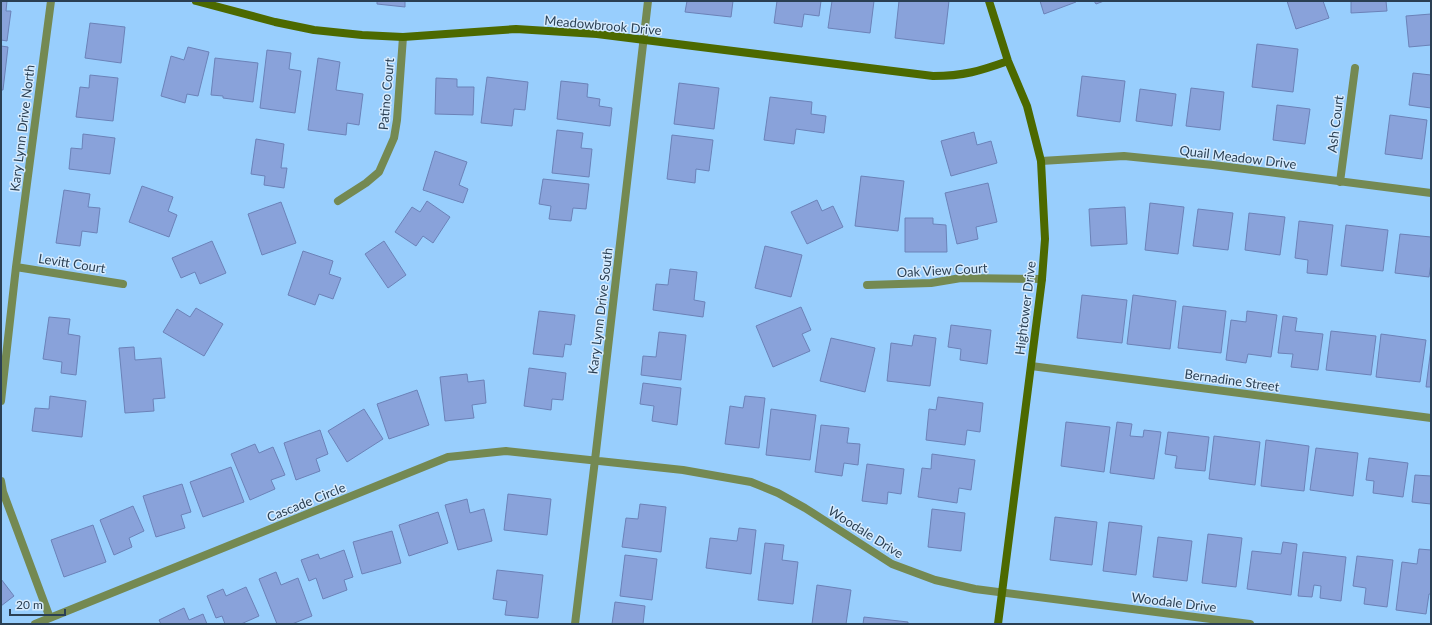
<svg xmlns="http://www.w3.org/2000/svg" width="1432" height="625" font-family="Lato,sans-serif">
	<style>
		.building { fill: #89a2da; stroke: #6b82b8 }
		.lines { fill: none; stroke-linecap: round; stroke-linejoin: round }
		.street { stroke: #748952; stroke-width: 8 }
		.secondary { stroke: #4c6900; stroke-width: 8 }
		.labels { text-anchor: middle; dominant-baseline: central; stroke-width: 3; stroke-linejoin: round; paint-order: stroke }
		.street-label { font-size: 13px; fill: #2a3f53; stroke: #d6ebfe }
	</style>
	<rect width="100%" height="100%" fill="#98cefd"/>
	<path class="building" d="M1,1H7L6,11H11L7,41L1,40Z
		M377,1H405V7L377,4Z
		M687,1H733L731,17L685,12Z
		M777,1H821L819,16L804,14L802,27L774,23Z
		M832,1H874L870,33L828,28Z
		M899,1H949L944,44L895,38Z
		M1040,1H1076V2L1044,14Z
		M1094,1H1104L1096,4Z
		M1287,1H1323L1329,18L1296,29Z
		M1351,1H1386L1387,11L1351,13Z
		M1431,14V45L1409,47L1406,16Z
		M90,23L125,27L121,63L85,58Z
		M1257,44L1298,49L1293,92L1252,87Z
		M1,46L8,47L3,90H1Z
		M188,47L209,52L198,96L187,94L185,103L161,96L171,56L184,60Z
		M267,50L291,53L289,69L301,71L295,113L260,108Z
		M215,58L258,63L253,102L223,98V96L211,95Z
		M318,58L340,62L336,90L363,94L359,125L347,123L346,135L308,130Z
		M1413,73L1431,75V108L1409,105Z
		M90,75L118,78L113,121L76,117L80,87L89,88Z
		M1082,76L1125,81L1120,122L1077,116Z
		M487,77L528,82L525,110L514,109L512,126L481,123Z
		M436,78L457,79V87H474L473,115L435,114Z
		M561,81L588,84L587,97L600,99L599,106L612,108L610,126L557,119Z
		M679,83L719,88L714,129L674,124Z
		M1191,88L1224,92L1220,130L1186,126Z
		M1140,89L1176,94L1172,126L1136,121Z
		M770,97L812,102L811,114L826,116L824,133L796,129L794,144L764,140Z
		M1277,105L1310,109L1305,144L1273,140Z
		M1390,115L1427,120L1422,159L1385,154Z
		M557,130L583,133L581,148L592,149L589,177L552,173Z
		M974,132L977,145L991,141L997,163L951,176L941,141Z
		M83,134L115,138L110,174L69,169L71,148L82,149Z
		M672,135L713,140L709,171L696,169L695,183L667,179Z
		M256,139L284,144L281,168H287L284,188L264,185L265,176L251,174Z
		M435,151L467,162L459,185L468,189L463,203L423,190Z
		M861,176L904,181L898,231L855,226Z
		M543,179L589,184L586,209L573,208L571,221L549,219L551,206L539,204Z
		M988,183L997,222L976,227L978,239L957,244L945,193Z
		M142,186L173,197L168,211L177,215L169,237L129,222Z
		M64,190L90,194L88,207L100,208L97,233L82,231L80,246L56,243Z
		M817,200L822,211L833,206L843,227L807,244L791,212Z
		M427,201L450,217L433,243L423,236L416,246L395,232L412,207L420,212Z
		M281,202L296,243L262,255L248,214Z
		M1150,203L1184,207L1178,254L1145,250Z
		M1125,207L1127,244L1091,246L1089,209Z
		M1198,209L1233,213L1228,250L1193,246Z
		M1249,213L1285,217L1280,255L1245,250Z
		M905,218H933V224L946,225L947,252H905Z
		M1299,221L1333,225L1327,275L1307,273L1308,260L1295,258Z
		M1346,225L1388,230L1383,271L1341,266Z
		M1400,234L1431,237V263L1429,277L1395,273Z
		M212,241L226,273L200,284L195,272L181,278L172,258Z
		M384,241L406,275L388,288L365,254Z
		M765,246L802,255L791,297L755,288Z
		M303,251L333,261L329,274L341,278L333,299L319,294L315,305L288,295Z
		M670,269L697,272L694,300L705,302L703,317L653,310L656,284L668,285Z
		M1082,295L1127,300L1122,343L1077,338Z
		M1133,295L1176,301L1170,349L1127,344Z
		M1183,306L1226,311L1221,353L1178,348Z
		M801,307L811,330L802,334L810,351L773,367L756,326Z
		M196,308L223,324L204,356L163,332L177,309L190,317Z
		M539,311L575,315L571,345L565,344L563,357L533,354Z
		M1247,311L1277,315L1271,357L1248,354L1246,363L1226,360L1231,320L1246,322Z
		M1283,316L1297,318L1295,331L1323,334L1318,370L1291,367L1293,354L1278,353Z
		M49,317L70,319L68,334L80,336L76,375L61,373L62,362L43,359Z
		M951,325L991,330L987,364L960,360L961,349L948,347Z
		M1331,331L1376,336L1371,375L1326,370Z
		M659,332L686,335L681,380L641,375L643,356L656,357Z
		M1381,334L1426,340L1420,382L1376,377Z
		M914,335L936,338L930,386L887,381L891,343L912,346Z
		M831,338L875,348L865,392L820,381Z
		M134,347L135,360L161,358L165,398L153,399L154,411L125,413L119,348Z
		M1431,348V387H1426Z
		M529,368L566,373L563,400L552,399L551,410L524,406Z
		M467,374L468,382L484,380L486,403L472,405L474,418L445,421L440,377Z
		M643,383L681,388L677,425L652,421L654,406L640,404Z
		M417,390L429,425L389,439L377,404Z
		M50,396L86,401L82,437L32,431L35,408L49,409Z
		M745,396L765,398L759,448L725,444L730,406L743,408Z
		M938,397L983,403L980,432L967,430L965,445L926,440L929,409L936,410Z
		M364,409L383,439L347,462L328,431Z
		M771,409L816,415L810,460L766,455Z
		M1066,422L1110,427L1104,472L1061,466Z
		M1117,422L1132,424L1130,436L1143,437L1144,430L1161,432L1154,479L1110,473Z
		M821,425L849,428L847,443L860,444L858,465L844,463L842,476L815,472Z
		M320,430L328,454L316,459L320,471L296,480L284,443Z
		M1168,432L1209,437L1205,471L1175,468L1177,456L1165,454Z
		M1214,436L1260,442L1255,485L1209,479Z
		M1266,440L1309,446L1304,491L1261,486Z
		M255,444L259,453L273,447L285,475L271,480L275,489L250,500L231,454Z
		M1316,448L1358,453L1353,496L1310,490Z
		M932,454L975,460L971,490L959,488L957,503L918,497L922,468L931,469Z
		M1369,458L1408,463L1403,497L1373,493L1374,481L1366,480Z
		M867,464L904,469L901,494L888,492L887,504L862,501Z
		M231,467L244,502L203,517L190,482Z
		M1415,475L1431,476V504L1412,502Z
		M182,484L191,512L181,515L185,528L156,537L143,496Z
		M508,494L551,499L547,535L504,530Z
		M467,499L470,513L484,509L492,541L458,550L445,505Z
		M640,504L666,507L661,552L622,547L626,518L638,519Z
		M133,506L144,531L129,538L132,547L114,555L100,520Z
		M932,509L965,513L961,551L928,547Z
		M438,512L448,543L409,556L399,525Z
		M1055,517L1097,522L1092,565L1050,560Z
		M1109,522L1142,526L1136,575L1103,571Z
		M93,525L106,562L64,577L51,540Z
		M739,528L756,530L751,574L706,568L710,538L737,541Z
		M392,531L401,563L362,574L353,542Z
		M1208,534L1242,538L1236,587L1202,583Z
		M1158,537L1192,541L1187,581L1153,577Z
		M1283,542L1297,544L1291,595L1247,589L1252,551L1281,554Z
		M765,543L784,545L782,560L798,562L793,604L758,600Z
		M1419,549L1431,550V594H1429L1426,614L1396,610L1402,562L1417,564Z
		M344,550L353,577L344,580L347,590L323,599L316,578L309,581L301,560L318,554L320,559Z
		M1303,552L1346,557L1341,601L1320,598L1321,586L1314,585L1312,597L1298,596Z
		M625,555L657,559L652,600L620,596Z
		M1357,556L1393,560L1387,607L1364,604L1366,588L1353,586Z
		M497,570L543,575L538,618L505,615L507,601L493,599Z
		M276,572L281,585L298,578L312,616L292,624H277L259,579Z
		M1,579L14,596L1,606Z
		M817,585L851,590L846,624H812Z
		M246,587L259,616L241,624H225L222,616L216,618L207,596L223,589L226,596Z
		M615,602L645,606L643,624H612Z
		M184,608L189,620L203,614L207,624H161L159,620Z
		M864,617L908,622V624H863Z"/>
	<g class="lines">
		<path class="street" d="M1041,161L1124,156L1213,165L1431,193
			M1340,182L1355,68
			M338,201L366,183L379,172L394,138L397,120L403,37
			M16,267L123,284
			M867,285L931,283L961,278L1042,279
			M1031,366L1431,418
			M1,401L16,267L51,1
			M1,481L3,492L50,618
			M35,624L448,457L506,451L683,470L751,482L778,493L805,508L892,564L935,580L975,589L1250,624
			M575,624L595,460L648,1"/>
		<path class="secondary" d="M196,1L275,22L314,30L362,35L403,37L516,29L597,34L933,76C964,76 980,71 1008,61
			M989,1L1008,61L1027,106L1041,161L1045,239L1042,279L998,624"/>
	</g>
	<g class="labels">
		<g class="street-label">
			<text transform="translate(603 25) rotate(5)">Meadowbrook Drive</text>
			<text transform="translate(386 94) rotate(-85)">Patino Court</text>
			<text transform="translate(1335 124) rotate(-83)">Ash Court</text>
			<text transform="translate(22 128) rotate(-83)">Kary Lynn Drive North</text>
			<text transform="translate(1238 157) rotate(7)">Quail Meadow Drive</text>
			<text transform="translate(72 263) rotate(9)">Levitt Court</text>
			<text transform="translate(942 270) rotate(-3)">Oak View Court</text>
			<text transform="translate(1025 308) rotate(-83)">Hightower Drive</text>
			<text transform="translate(600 311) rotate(-83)">Kary Lynn Drive South</text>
			<text transform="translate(1232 380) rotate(8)">Bernadine Street</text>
			<text transform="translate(306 502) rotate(-22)">Cascade Circle</text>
			<text transform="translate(866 532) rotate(32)">Woodale Drive</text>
			<text transform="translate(1174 602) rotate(7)">Woodale Drive</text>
		</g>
	</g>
	<rect width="1432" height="625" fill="none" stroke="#2a3f53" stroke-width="4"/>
	<path d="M10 609v6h55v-6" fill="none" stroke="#2a3f53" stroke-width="2"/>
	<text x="16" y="609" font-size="12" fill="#2a3f53" stroke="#d6ebfe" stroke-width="3" paint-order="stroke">20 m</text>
</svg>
